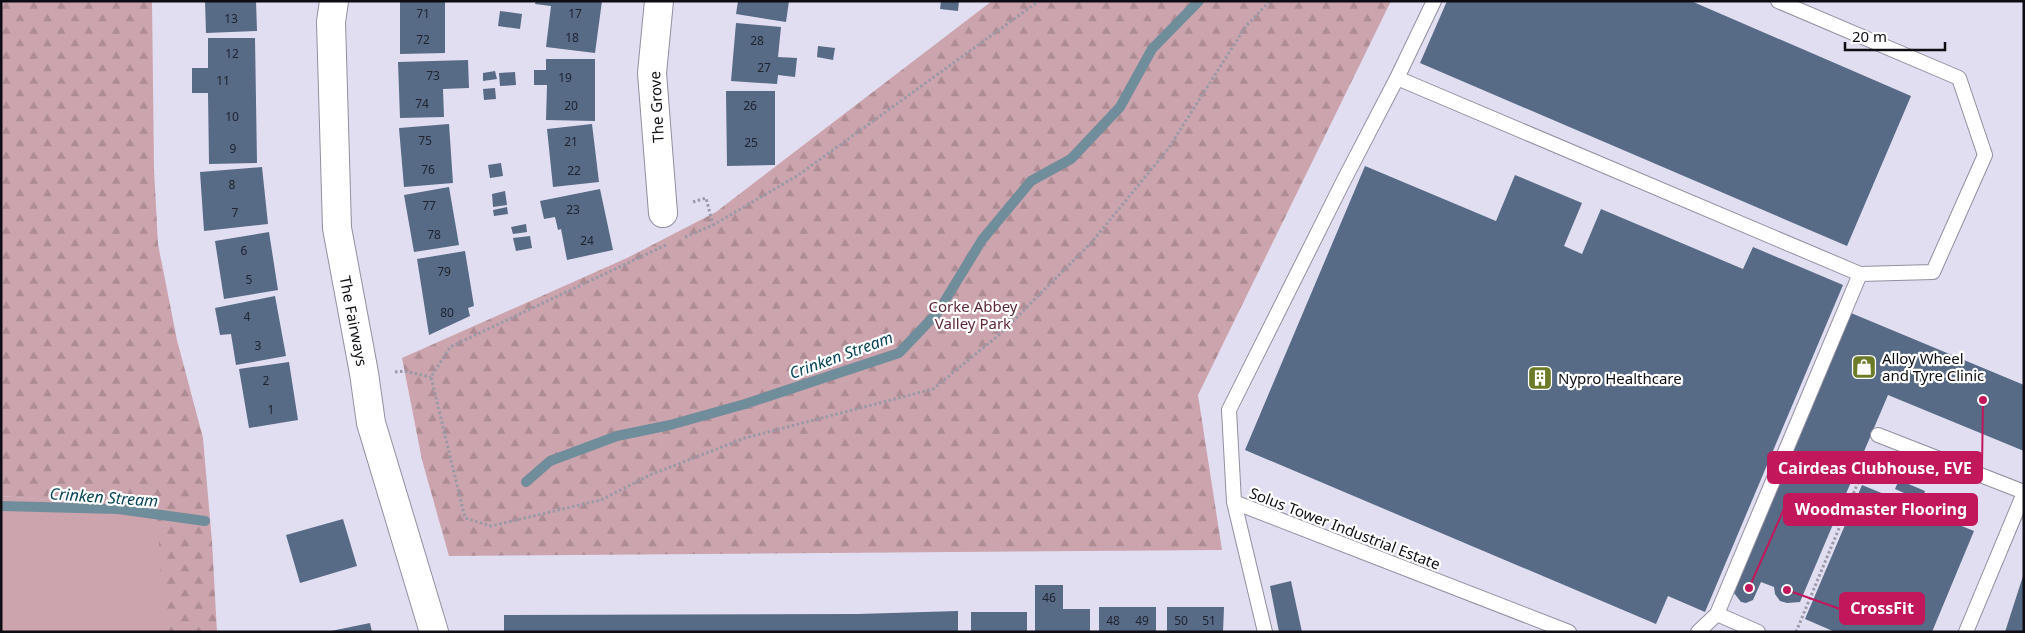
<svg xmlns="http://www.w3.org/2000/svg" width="2025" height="633" font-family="'Noto Sans',sans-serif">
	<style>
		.green { fill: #cca4ad }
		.forest { fill: url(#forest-firs) }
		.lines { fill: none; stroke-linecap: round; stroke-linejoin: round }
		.stream { stroke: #708d9b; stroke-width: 10 }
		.building { fill: #576a86 }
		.lane-casing { stroke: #928fa0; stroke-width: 16 }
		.street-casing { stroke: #928fa0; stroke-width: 30 }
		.path { stroke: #9b99a8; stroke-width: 3; stroke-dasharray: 2.5 2.5; stroke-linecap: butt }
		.lane { stroke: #fff; stroke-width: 14 }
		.street { stroke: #fff; stroke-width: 28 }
		.labels { text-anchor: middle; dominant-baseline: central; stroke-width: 4.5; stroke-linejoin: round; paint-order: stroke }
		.number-label { font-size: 12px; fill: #202430 }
		.street-label { font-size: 15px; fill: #0e0d13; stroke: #fff }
		.park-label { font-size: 15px; fill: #5e2838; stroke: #fff }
		.poi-label { font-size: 15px; fill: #0e0d13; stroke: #fff; text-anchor: start }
		.water-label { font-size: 16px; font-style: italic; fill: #084557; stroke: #fff }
		.leader { fill: none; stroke: #c2185b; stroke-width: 2 }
		.callout-dot { fill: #c2185b; stroke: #fff; stroke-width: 2 }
		.callout { fill: #c2185b; stroke: #c2185b; stroke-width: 2 }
		.callout-label { font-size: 16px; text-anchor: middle; font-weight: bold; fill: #fff }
	</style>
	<defs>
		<pattern id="forest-firs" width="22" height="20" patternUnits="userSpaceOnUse" patternTransform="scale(1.25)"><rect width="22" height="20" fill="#cca4ad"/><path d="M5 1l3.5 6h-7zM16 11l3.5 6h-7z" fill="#ae8c94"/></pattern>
	</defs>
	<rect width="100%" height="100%" fill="#e1def1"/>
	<path class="green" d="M1,496L178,510L186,632H1Z"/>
	<path class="forest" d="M1,1H152L154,169L158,244L177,340L203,438L212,542L217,632H164L157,509L1,496Z
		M992,1H1391L1198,395L1222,550L449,556L422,460L402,358L627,258L716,212Z"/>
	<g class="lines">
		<path class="stream" d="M526,482L550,461L617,436L670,425L745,404L899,353L938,312L982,240L1031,181L1071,159L1120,107L1152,49L1199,1
			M1,506L118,509L205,521"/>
	</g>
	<path class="building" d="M205,1H256L257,31L206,33Z
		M400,1H445V53L400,54Z
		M536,1H602L595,53L546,47L551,6L535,4Z
		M738,1H789L786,22L736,14Z
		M941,1H959L958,11L940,9Z
		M1447,1H1691L1911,96L1847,246L1420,63Z
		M500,11L522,14L520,29L498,26Z
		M736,23L781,27L778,57L797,58L795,77L778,75L777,84L731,81Z
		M208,38H255L257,163L209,164L208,93H192V68H208Z
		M818,46L835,48L833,60L817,57Z
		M546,59H595V121L546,120L547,85H534V70H546Z
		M468,60L469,88L443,89L444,117L400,118L398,62Z
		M495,71L497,79L483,81V73Z
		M515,72L516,85L500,86L499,73Z
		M495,88L496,99L484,100L483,89Z
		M726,91H775V165L727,166Z
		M449,124L453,183L404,187L399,128Z
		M592,124L599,182L553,187L547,129Z
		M501,163L503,176L490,178L488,165Z
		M1365,166L1496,221L1515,175L1582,203L1564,246L1582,254L1601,209L1743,269L1753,247L1843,285L1705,612L1668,596L1656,624L1245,450Z
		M262,167L268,224L204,231L200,172Z
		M449,187L459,245L414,252L404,195Z
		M600,189L613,250L567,260L561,229L558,230L555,217L544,219L540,201Z
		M505,191L507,205L493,207L492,194Z
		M507,207L508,214L494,216L493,210Z
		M526,224L527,232L513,234L511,227Z
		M269,232L278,290L224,299L215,241Z
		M530,236L532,248L516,251L513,238Z
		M465,251L474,306L468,308L470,316L429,335L417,259Z
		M275,296L286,356L236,365L231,334L220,335L215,308Z
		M1851,313L2024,385V451L1888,395L1800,602L1787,603L1780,601L1775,594L1774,587L1761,582L1753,600L1746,603L1741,602L1734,593Z
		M289,362L298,420L249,428L239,369Z
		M1899,480L1925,491L1922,501L1895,489Z
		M1862,485L1974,531L1932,632H1835L1805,619Z
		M343,519L357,566L300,583L286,535Z
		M2023,576L2024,632H2005Z
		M1291,581L1302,632H1279L1270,586Z
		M1035,585H1063V609H1090V632H1035Z
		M1099,607H1156V632H1099Z
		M1167,607H1224L1223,632H1167Z
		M958,611V632H504V615L858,614Z
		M971,612H1027V632H971Z
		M370,623L372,632H331V631Z"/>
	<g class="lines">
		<defs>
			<path id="lane" d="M1397,78L1860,274L1933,272L1985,155L1959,78L1778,1
				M1878,435L2024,492
				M1234,502L1229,410L1344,180L1397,78L1434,1
				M1717,614L1860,274
				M1265,632L1234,502L1569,632
				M1698,632L1717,614L1758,632
				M1966,632L2024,493"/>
			<path id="street" d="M334,1L331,22L337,228L364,373L371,423L434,632
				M659,1L652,73L663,213"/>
		</defs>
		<use href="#lane" class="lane-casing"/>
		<use href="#street" class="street-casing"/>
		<path class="path" d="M693,202L706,198L713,225
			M685,237L713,225L797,176L1039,1
			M666,245L450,347L431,377L465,518L491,526L601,500L650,475L745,438L933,389L1000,334L1091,243L1168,149L1246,26L1270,1
			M395,372L404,371L431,377
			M1796,632L1869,456"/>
		<use href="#lane" class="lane"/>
		<use href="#street" class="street"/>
	</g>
	<defs>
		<symbol id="shop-square" viewBox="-11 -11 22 22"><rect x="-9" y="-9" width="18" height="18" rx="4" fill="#6c7b28" stroke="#fff"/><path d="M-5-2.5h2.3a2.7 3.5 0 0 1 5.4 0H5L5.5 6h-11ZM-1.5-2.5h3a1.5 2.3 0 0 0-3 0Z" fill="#fff"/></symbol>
		<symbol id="building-square" viewBox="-11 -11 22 22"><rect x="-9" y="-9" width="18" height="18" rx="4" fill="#6c7b28" stroke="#fff"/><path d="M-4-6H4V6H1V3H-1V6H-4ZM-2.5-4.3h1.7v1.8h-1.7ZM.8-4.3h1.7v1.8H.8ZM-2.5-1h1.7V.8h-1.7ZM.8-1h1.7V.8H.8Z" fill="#fff"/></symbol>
	</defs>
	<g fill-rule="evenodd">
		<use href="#shop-square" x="1850" y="353" width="28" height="28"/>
		<use href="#building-square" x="1526" y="364" width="28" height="28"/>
	</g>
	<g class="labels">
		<g class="number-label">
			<text x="423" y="13">71</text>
			<text x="575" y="13">17</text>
			<text x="231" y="18">13</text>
			<text x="572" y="37">18</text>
			<text x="423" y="39">72</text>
			<text x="757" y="40">28</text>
			<text x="232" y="53">12</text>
			<text x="764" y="67">27</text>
			<text x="433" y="75">73</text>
			<text x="565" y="77">19</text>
			<text x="223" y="80">11</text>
			<text x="422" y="103">74</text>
			<text x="571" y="105">20</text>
			<text x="750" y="105">26</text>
			<text x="232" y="116">10</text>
			<text x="425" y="140">75</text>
			<text x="571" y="141">21</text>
			<text x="751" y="142">25</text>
			<text x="233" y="148">9</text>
			<text x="428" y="169">76</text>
			<text x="574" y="170">22</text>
			<text x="232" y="184">8</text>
			<text x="429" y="205">77</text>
			<text x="573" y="209">23</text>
			<text x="235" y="212">7</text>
			<text x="434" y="234">78</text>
			<text x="587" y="240">24</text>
			<text x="244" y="250">6</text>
			<text x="444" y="271">79</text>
			<text x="249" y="279">5</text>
			<text x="447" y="312">80</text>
			<text x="247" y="316">4</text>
			<text x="258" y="345">3</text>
			<text x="266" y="380">2</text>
			<text x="271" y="409">1</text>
			<text x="1049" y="597">46</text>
			<text x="1113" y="620">48</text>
			<text x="1142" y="620">49</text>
			<text x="1181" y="620">50</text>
			<text x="1209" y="620">51</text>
		</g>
		<g class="street-label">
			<text transform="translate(656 107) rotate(-93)">The Grove</text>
			<text transform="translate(354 321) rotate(79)">The Fairways</text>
			<text transform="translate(1345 528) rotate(21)">Solus Tower Industrial Estate</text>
		</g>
		<g class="park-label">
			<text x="973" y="306">Corke Abbey<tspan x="973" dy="17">Valley Park</tspan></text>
		</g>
		<g class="poi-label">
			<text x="1882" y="358">Alloy Wheel<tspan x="1882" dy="17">and Tyre Clinic</tspan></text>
			<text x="1558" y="378">Nypro Healthcare</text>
		</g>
		<g class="water-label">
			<text transform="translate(841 355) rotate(-20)">Crinken Stream</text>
			<text transform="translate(104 497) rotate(4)">Crinken Stream</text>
		</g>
	</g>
	<path class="leader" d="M1983 400L1982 468M1749 588L1784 509M1787 590L1840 609"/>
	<g class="callout-dot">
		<circle cx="1983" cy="400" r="5"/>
		<circle cx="1749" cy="588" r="5"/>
		<circle cx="1787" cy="590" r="5"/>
	</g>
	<g class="callout">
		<rect x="1768" y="452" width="214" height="31" rx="5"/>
		<rect x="1784" y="494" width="193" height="31" rx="5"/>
		<rect x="1840" y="593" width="84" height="31" rx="5"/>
	</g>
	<g class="callout-label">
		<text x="1875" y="474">Cairdeas Clubhouse, EVE</text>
		<text x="1881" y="515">Woodmaster Flooring</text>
		<text x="1882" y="614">CrossFit</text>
	</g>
	<rect width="2025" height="633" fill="none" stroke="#0e0d13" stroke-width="5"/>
	<path d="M1845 42v8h100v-8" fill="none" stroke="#0e0d13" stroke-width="2.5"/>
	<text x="1852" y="42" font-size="15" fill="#0e0d13" stroke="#ffffff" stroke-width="4" paint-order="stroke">20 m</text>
</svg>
